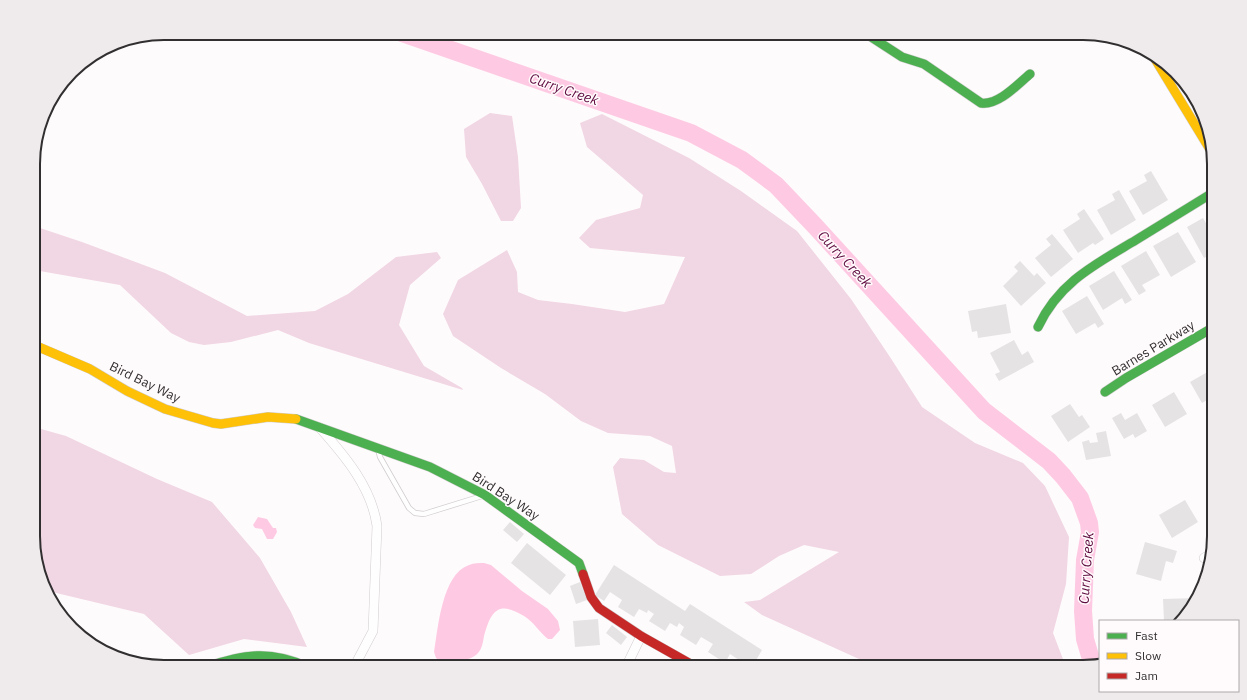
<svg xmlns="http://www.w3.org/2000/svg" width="1247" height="700" font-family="'IBM Plex Sans',sans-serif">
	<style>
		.green { fill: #f1d6e3 }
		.water { fill: #fecae3 }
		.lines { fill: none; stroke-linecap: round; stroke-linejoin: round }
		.river { stroke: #fecae3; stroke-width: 18 }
		.building { fill: #e5e3e4 }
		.lane-casing { stroke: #d0cdce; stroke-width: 6 }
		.street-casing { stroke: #d0cdce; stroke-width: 10 }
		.fast-casing { stroke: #d0cdce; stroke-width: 10 }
		.slow-casing { stroke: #d0cdce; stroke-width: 10 }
		.jam-casing { stroke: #d0cdce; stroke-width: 10 }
		.lane { stroke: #fffeff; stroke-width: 4.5 }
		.street { stroke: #fffeff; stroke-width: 9 }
		.fast { stroke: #4caf50; stroke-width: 9 }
		.slow { stroke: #ffc107; stroke-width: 9 }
		.jam { stroke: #c62828; stroke-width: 9 }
		.labels { text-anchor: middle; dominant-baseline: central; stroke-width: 3; stroke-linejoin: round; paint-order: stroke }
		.street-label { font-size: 13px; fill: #312f30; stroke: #fffafc }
		.water-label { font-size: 14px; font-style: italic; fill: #5f0b3f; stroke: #fffafc }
		.rim { fill: none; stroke: #312f30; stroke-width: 2 }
	</style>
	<rect width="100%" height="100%" fill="#fefbfc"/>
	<path class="green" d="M490,113L512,116L518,157L521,208L513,221H501L482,184L466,157L464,129Z
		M602,114L689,158L741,191L797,231L851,299L890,357L922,407L975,443L1023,463L1045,486L1069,537L1066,584L1053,633L1066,667H868L859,659L762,615L744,602L760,600L839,552L804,545L779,556L751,574L720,576L658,545L622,514L613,467L620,458L644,460L664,472L676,473L672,446L650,436L608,433L581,421L545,394L501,368L453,336L443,314L458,280L507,250L517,272L518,292L538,300L572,304L625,312L664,304L685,257L590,248L579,238L596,220L640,208L643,195L587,147L580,123Z
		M34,226L82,242L165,273L247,316L315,311L348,294L396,257L437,252L441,258L410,285L399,325L424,366L462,388L463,390L309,343L278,330L231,342L204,345L189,342L171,333L120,285L34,270Z
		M34,427L66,436L157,479L212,502L260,558L291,612L307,647L244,639L189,655L144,614L48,591L34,553Z"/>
	<path class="water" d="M258,517L267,519L273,528H276L277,532L273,539H267L262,529L255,528L253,525Z
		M484,563L491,565L522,591L548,609L558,621L560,630L552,639H548C539,632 534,622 524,616C498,600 491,611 484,636C483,642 482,649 478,653C474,658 467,659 461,661C456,663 450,665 444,665L436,658L434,652C438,628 442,574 469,565C474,563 479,563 484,563Z"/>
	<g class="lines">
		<path class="river" d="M402,33L691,133L742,160L776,185L815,226L984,411L1049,461L1063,476L1080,498L1089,523L1090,532L1085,560L1083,611L1085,639L1093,666"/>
	</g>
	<path class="building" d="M1151,171L1168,200L1143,215L1129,191L1147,181L1144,175Z
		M1119,190L1136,220L1111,235L1097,210L1115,200L1112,194Z
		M1084,209L1104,239L1095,245L1093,243L1078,253L1063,230L1080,219L1077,214Z
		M1203,218L1214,237V252L1204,258L1187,227Z
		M1178,232L1196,262L1171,277L1153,246Z
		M1052,234L1073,259L1051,277L1035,258L1051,245L1046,239Z
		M1146,251L1160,275L1142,285L1146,291L1139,295L1121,266Z
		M1020,261L1034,276L1037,273L1046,283L1021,306L1003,286L1018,271L1014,267Z
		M1114,271L1132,300L1125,304L1122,298L1103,310L1089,286Z
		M1087,296L1104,324L1098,328L1095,323L1076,334L1062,311Z
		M1006,304L1011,333L978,338L977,331L972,332L968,311Z
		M1014,340L1022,355L1028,351L1034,362L999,381L995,374L1000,372L990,353Z
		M1211,370L1214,374V396L1202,403L1190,382Z
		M1174,392L1187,414L1165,427L1152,405Z
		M1070,404L1079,417L1082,415L1090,427L1068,442L1051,416Z
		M1121,413L1125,420L1137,413L1147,431L1135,438L1133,434L1124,439L1112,418Z
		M1106,431L1111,456L1086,460L1082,442L1089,440L1090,443L1098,442L1096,433Z
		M1185,500L1198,522L1172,538L1159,515Z
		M510,522L524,534L517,542L503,530Z
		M1145,542L1177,551L1173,563L1166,561L1161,581L1136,574Z
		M527,543L566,575L550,595L511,563Z
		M614,565L685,611L690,604L762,650L752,667H739L742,662L730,654L725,663L708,652L713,644L701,637L696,645L680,635L684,627L679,623L677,627L670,623L665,631L649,621L654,614L648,610L647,613L639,609L634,617L618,607L622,600L610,592L604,601L595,595Z
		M580,582L587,600L576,604L570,586Z
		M1197,598V601L1177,621H1164L1163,599Z
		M598,619L600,645L575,647L573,621Z
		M612,625L627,637L621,645L606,633Z"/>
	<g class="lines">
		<defs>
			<path id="lane" d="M378,449L380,457L409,508L415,513L424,514L482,496"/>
			<path id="street" d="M320,428C345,456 372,488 377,526L373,631L354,667
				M1204,558L1211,554
				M626,667L641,636"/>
			<path id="fast" d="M865,33L902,57L924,64L981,103C998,106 1018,84 1030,74
				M1038,327C1059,282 1096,264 1136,240C1162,224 1188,208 1214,192
				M1105,392L1126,378L1214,327
				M296,419L430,467L485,495L579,563L583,574
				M206,667C245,654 270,650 308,667"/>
			<path id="slow" d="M1152,54L1214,156
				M34,345L90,369L127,391L165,409L213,423L221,424L268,417L296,419"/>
			<path id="jam" d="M583,574L591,597L599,608L641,636L696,667"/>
		</defs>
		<use href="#lane" class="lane-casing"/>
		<use href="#street" class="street-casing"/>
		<use href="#fast" class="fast-casing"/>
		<use href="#slow" class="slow-casing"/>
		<use href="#jam" class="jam-casing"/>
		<use href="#lane" class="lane"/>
		<use href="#street" class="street"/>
		<use href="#fast" class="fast"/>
		<use href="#slow" class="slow"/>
		<use href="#jam" class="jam"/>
	</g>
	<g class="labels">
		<g class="street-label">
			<text transform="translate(1153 348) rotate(-31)">Barnes Parkway</text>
			<text transform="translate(145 382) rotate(26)">Bird Bay Way</text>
			<text transform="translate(506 496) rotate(33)">Bird Bay Way</text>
		</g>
		<g class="water-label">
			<text transform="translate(564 89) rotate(19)">Curry Creek</text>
			<text transform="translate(845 259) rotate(47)">Curry Creek</text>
			<text transform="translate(1086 568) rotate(-86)">Curry Creek</text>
		</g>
	</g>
	<path d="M0 0H1247V700H0ZM164 40H1083A124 124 0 0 1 1207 164V536A124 124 0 0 1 1083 660H164A124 124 0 0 1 40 536V164A124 124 0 0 1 164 40Z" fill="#efeaec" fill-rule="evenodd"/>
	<path class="rim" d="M164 40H1083A124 124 0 0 1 1207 164V536A124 124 0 0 1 1083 660H164A124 124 0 0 1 40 536V164A124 124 0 0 1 164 40Z"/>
	<rect x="1099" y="620" width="140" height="72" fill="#fffafc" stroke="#ada9aa"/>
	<rect x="1107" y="633" width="20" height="6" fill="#4caf50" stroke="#ada9aa"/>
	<text x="1135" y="640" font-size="12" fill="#312f30">Fast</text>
	<rect x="1107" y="653" width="20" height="6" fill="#ffc107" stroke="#ada9aa"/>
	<text x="1135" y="660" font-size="12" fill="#312f30">Slow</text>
	<rect x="1107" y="673" width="20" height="6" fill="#c62828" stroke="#ada9aa"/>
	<text x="1135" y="680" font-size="12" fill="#312f30">Jam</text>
</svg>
